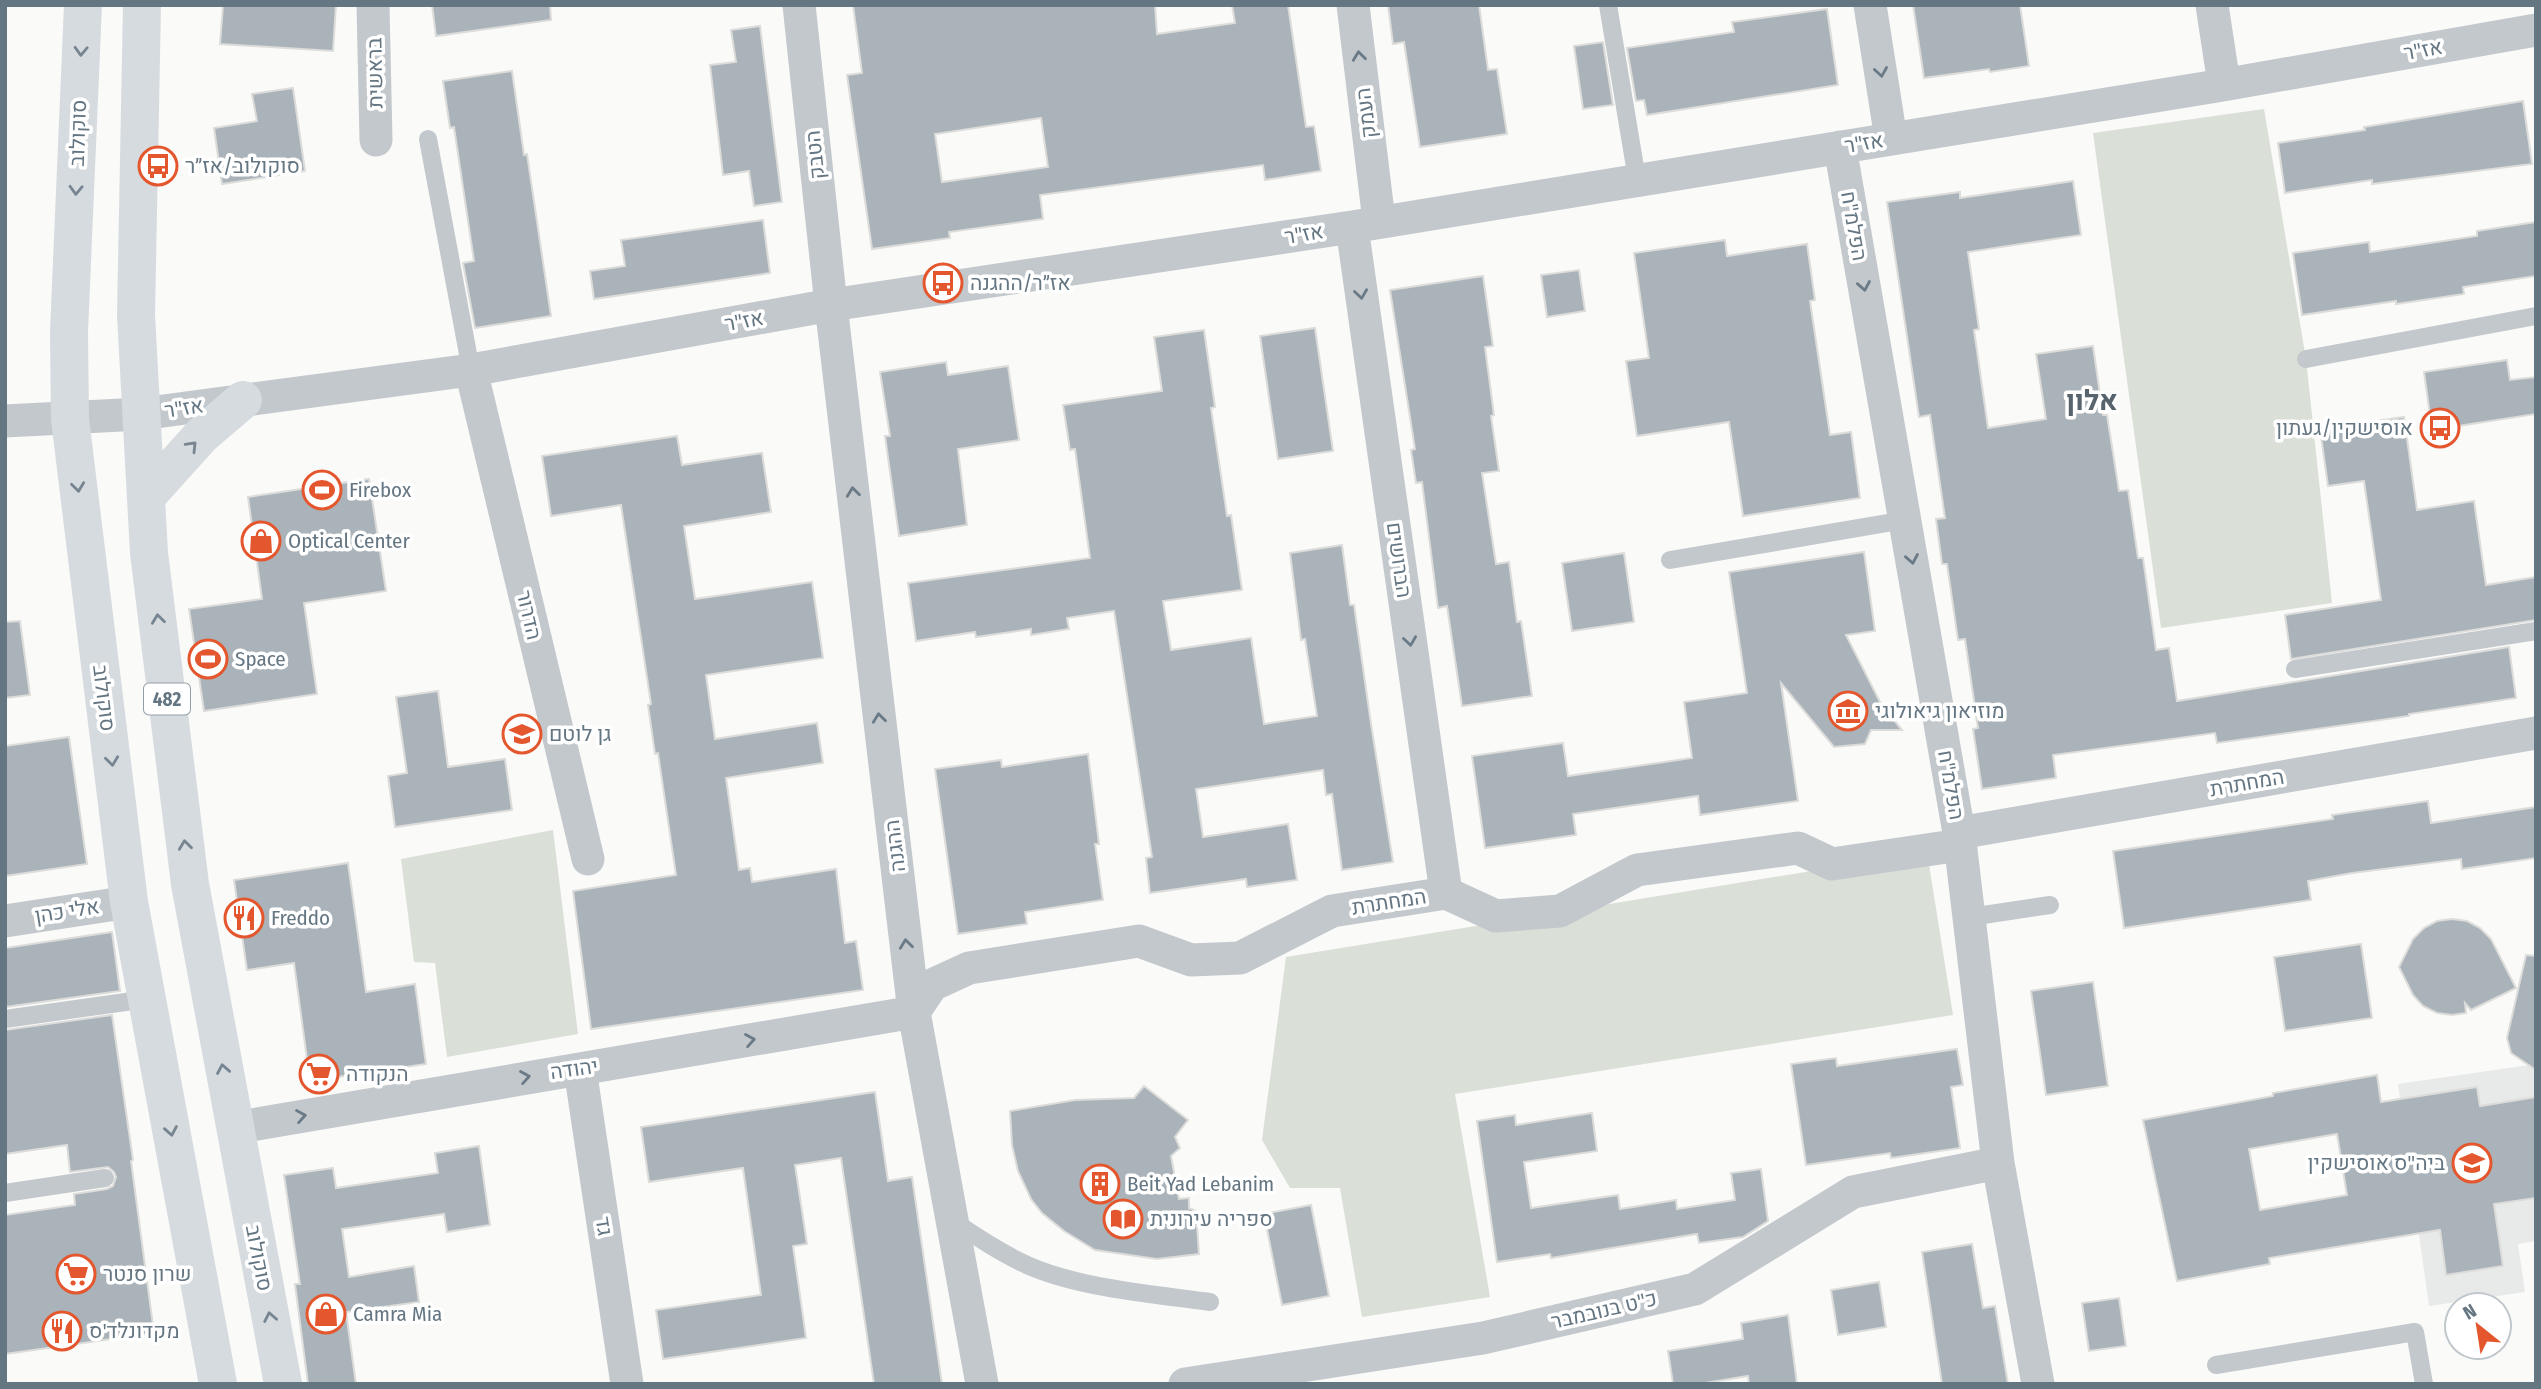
<svg xmlns="http://www.w3.org/2000/svg" width="2541" height="1389" font-family="'Fira Sans Condensed',Heebo,sans-serif">
	<style>
		.built { fill: #e8e9e9 }
		.green { fill: #dadfd7 }
		.building { fill: #aab3b9; stroke: #dcdcda; stroke-width: 2; fill-rule: evenodd }
		.lines { fill: none; stroke-linecap: round; stroke-linejoin: round }
		.lane { stroke: #c3c8cc; stroke-width: 18 }
		.street { stroke: #c3c8cc; stroke-width: 33 }
		.primary { stroke: #d6dbdf; stroke-width: 38 }
		.oneway { stroke: #768591 }
		.oneway2 { stroke: #6a7a87 }
		.labels { text-anchor: middle; dominant-baseline: central; stroke-width: 7; stroke-linejoin: round; paint-order: stroke }
		.shield { fill: #fff; stroke: #939fa8; stroke-width: 2 }
		.shield-label { font-size: 19px; font-weight: bold; fill: #657683 }
		.street-label { font-size: 21px; fill: #657683; stroke: #fff }
		.poi-label { font-size: 21px; fill: #657683; stroke: #fff; text-anchor: start }
		.district-label { font-size: 28px; font-weight: bold; fill: #57646e; stroke: #fff }
	</style>
	<rect width="100%" height="100%" fill="#fafaf8"/>
	<path class="built" d="M2536,1064V1241L2518,1244L2525,1292L2429,1306L2398,1084Z"/>
	<path class="green" d="M2264,109L2306,359L2332,603L2161,628L2093,133Z
		M553,830L578,1034L447,1057L435,963L414,962L401,859Z
		M1927,852L1953,1015L1455,1094L1490,1297L1362,1317L1340,1188H1290L1262,1140L1286,957Z"/>
	<path class="building" d="M223,5H336L333,51L220,44Z
		M432,5H550L551,20L436,36Z
		M853,5H1155L1157,34L1235,23L1232,5H1288L1306,127L1314,126L1321,171L1265,180L1263,165L1040,195L1043,219L949,232L950,238L872,249L847,75L862,73ZM1041,118L1048,167L942,182L935,134Z
		M1388,5H1479L1488,70L1497,69L1507,134L1420,147L1404,42L1393,44Z
		M1913,5H2020L2029,66L1990,72L1989,69L1924,78Z
		M1827,9L1838,85L1647,115L1644,100L1636,101L1627,48L1734,32L1732,22Z
		M760,26L782,202L754,206L749,171L723,175L710,65L736,62L731,30Z
		M1603,42L1613,105L1583,109L1574,46Z
		M512,71L524,155L527,154L551,316L475,328L463,263L474,261L454,127L450,128L443,81Z
		M293,88L305,171L222,184L214,128L257,121L252,94Z
		M2523,101L2532,164L2372,184V180L2285,193L2278,143L2365,130L2364,127Z
		M2073,181L2081,235L1968,252L1979,329L1974,330L1988,428L2046,419L2036,354L2093,346L2103,415H2107L2119,491L2128,490L2138,558H2143L2156,650L2169,648L2177,701L2509,647L2516,698L2409,714V716L2217,743L2215,733L2053,755L2056,778L1982,789L1973,729L1978,728L1965,639L1958,640L1947,564H1942L1936,519L1945,518L1930,415L1919,417L1887,202L1960,192V198Z
		M763,220L770,273L594,299L590,271L625,266L621,240Z
		M2536,222V276L2463,287L2464,294L2396,304V301L2302,315L2293,253L2369,242L2370,252L2477,236V231Z
		M1725,240L1727,256L1807,244L1815,300L1810,301L1830,435L1851,432L1860,498L1743,516L1729,422L1637,436L1626,361L1649,358L1634,253Z
		M1579,270L1585,311L1547,317L1541,275Z
		M1483,276L1493,346L1485,347L1494,415L1491,416L1499,471L1482,473L1496,564L1509,562L1517,622L1521,621L1532,696L1462,706L1447,606L1438,608L1422,482L1416,483L1411,450L1415,449L1390,290Z
		M1315,328L1333,451L1278,459L1260,336Z
		M1204,330L1215,407L1211,408L1227,516L1231,515L1242,590L1163,601L1171,650L1251,638L1264,724L1317,716L1305,639L1301,640L1290,553L1342,545L1350,605H1354L1371,724L1393,862L1342,870L1332,794L1326,795L1323,770L1196,789L1203,837L1288,824L1297,880L1247,887L1246,879L1150,893L1146,858L1152,857L1114,611L1067,618L1069,629L1031,635V629L976,637L975,632L916,641L908,583L1090,558L1075,449L1070,450L1063,405L1162,391L1154,337Z
		M2507,360L2510,380L2536,377V414L2432,430L2424,372Z
		M946,362L948,375L1008,366L1019,440L958,449L967,525L899,536L885,436H890L880,372Z
		M2404,417L2417,510L2474,501L2486,585L2536,577V620L2291,659L2285,615L2381,600L2364,481L2328,486L2320,429Z
		M677,436L682,465L762,453L771,512L684,526L695,599L812,582L823,658L706,675L715,739L817,723L823,763L726,778L739,870L750,868L752,882L836,869L845,943L856,941L863,990L591,1029L573,891L676,875L658,753L655,754L648,705L651,704L621,505L551,516L542,456Z
		M369,479L386,591L304,603L317,694L204,711L189,609L262,599L248,497Z
		M1864,552L1875,631L1846,635L1881,704L1902,730H1871L1865,744L1834,747L1781,683L1798,801L1700,815L1698,796L1573,814L1576,835L1485,848L1472,756L1563,743L1568,776L1692,758L1684,702L1747,693L1729,572Z
		M1624,553L1634,622L1572,631L1562,563Z
		M20,621L30,695L5,698V622Z
		M438,691L448,767L505,759L512,810L395,827L388,776L407,773L396,697Z
		M69,737L87,864L5,876V746Z
		M1088,754L1099,844H1095L1103,900L1025,912L1027,924L958,934L935,769L1001,760L1002,767Z
		M2428,801L2431,823L2536,807V858L2462,869L2461,859L2352,873L2308,881L2311,900L2124,928L2113,851L2333,819L2332,815Z
		M348,863L366,992L415,984L426,1064L310,1081L294,963L247,970L234,880Z
		M2452,919L2467,921L2480,928L2491,939L2516,988L2471,1010L2465,1003L2466,1013L2452,1015L2437,1013L2423,1006L2413,995L2399,967L2413,939L2424,928L2437,921Z
		M112,932L120,991L5,1007V948Z
		M2361,944L2372,1018L2285,1031L2274,957Z
		M2526,955L2536,956V1070L2511,1053L2507,1038Z
		M2093,982L2108,1086L2046,1095L2031,991Z
		M112,1015L133,1160L131,1161L154,1333L5,1354V1215L75,1205L74,1194L107,1189L113,1186L116,1177L114,1172L108,1167L70,1172L67,1145L5,1154V1030Z
		M1957,1049L1963,1085L1951,1087L1960,1148L1891,1158L1890,1153L1806,1165L1791,1064L1836,1058L1837,1066Z
		M2377,1075L2381,1102L2477,1087L2480,1106L2536,1097V1198L2494,1204L2503,1266L2446,1275L2440,1230L2269,1258L2270,1264L2177,1281L2143,1120L2273,1096V1093ZM2337,1134L2347,1195L2260,1210L2249,1149Z
		M1144,1086L1188,1120L1175,1137L1180,1148L1171,1156L1179,1199L1189,1198V1208L1196,1211L1199,1254L1157,1259L1095,1250L1064,1231L1042,1213L1031,1199L1018,1171L1012,1145L1010,1111L1075,1100L1134,1098Z
		M875,1092L888,1181L912,1177L942,1384H874L841,1158L795,1165L807,1244L793,1246L806,1338L663,1359L656,1310L761,1295L743,1168L649,1182L641,1127Z
		M1592,1113L1597,1151L1524,1162L1531,1208L1618,1195L1620,1209L1676,1200L1677,1209L1735,1200L1731,1173L1761,1169L1768,1221L1743,1237L1699,1243L1697,1234L1551,1258L1550,1254L1497,1262L1477,1121L1515,1115L1516,1125Z
		M479,1146L490,1225L447,1232L444,1214L342,1229L349,1277L414,1266L419,1302L346,1312L356,1384H308L295,1284H300L284,1175L333,1168L336,1188L438,1173L435,1153Z
		M1311,1205L1329,1296L1282,1305L1264,1214Z
		M1972,1244L1983,1308L1995,1306L2008,1384H1942L1922,1252Z
		M1879,1282L1886,1327L1838,1335L1831,1290Z
		M2119,1298L2126,1346L2089,1351L2082,1303Z
		M1788,1315L1797,1384H1749L1748,1376L1699,1384H1673L1668,1351L1743,1339L1741,1323Z"/>
	<g class="lines">
		<path class="lane" d="M1608,5L1637,179
			M428,139L471,370
			M2306,359L2536,316
			M1670,560L1905,520
			M2295,669L2536,631
			M1970,917L2050,905
			M5,1019L147,999
			M5,1193L105,1178
			M953,1221C977,1237 1001,1253 1027,1265C1078,1288 1153,1294 1210,1302
			M2216,1365L2415,1332L2424,1384"/>
		<path class="street" d="M373,5L376,140
			M799,5L831,305L914,1012L982,1384
			M1353,5L1379,221
			M1870,5L1891,139
			M2212,5L2224,84
			M1840,147L1959,833L1998,1163L2038,1384
			M1352,227L1446,893
			M471,370L588,859
			M5,421L141,414L471,370L831,305L1352,227L2217,86L2536,30
			M1959,833L2536,733
			M5,921L129,902
			M914,1012L932,985L969,968L1139,941L1191,960L1240,958L1332,911L1446,893L1496,916L1560,911L1637,870L1798,848L1832,864L1960,845
			M580,1069L627,1384
			M234,1128L914,1012
			M1185,1384L1483,1338L1695,1289L1853,1192L1998,1163"/>
		<path class="primary" d="M83,5L69,332L70,419L129,902L218,1384
			M142,5L136,315L149,553L190,884L283,1384
			M146,497L202,435L243,400"/>
	</g>
	<defs><path id="oneway-chevron" d="M-2-3.5L2.5 0L-2 3.5" fill="none" stroke-width="1.6" stroke-linecap="round" stroke-linejoin="round" transform="scale(1.75)"/></defs>
	<g class="oneway">
		<use href="#oneway-chevron" transform="translate(81 51) rotate(92)"/>
		<use href="#oneway-chevron" transform="translate(76 190) rotate(92)"/>
		<use href="#oneway-chevron" transform="translate(192 446) rotate(-46)"/>
		<use href="#oneway-chevron" transform="translate(78 487) rotate(83)"/>
		<use href="#oneway-chevron" transform="translate(158 619) rotate(-97)"/>
		<use href="#oneway-chevron" transform="translate(112 761) rotate(83)"/>
		<use href="#oneway-chevron" transform="translate(185 845) rotate(-97)"/>
		<use href="#oneway-chevron" transform="translate(223 1069) rotate(-100)"/>
		<use href="#oneway-chevron" transform="translate(171 1131) rotate(80)"/>
		<use href="#oneway-chevron" transform="translate(270 1317) rotate(-101)"/>
	</g>
	<g class="oneway2">
		<use href="#oneway-chevron" transform="translate(1359 56) rotate(-97)"/>
		<use href="#oneway-chevron" transform="translate(1881 72) rotate(81)"/>
		<use href="#oneway-chevron" transform="translate(1864 286) rotate(80)"/>
		<use href="#oneway-chevron" transform="translate(1361 294) rotate(82)"/>
		<use href="#oneway-chevron" transform="translate(853 492) rotate(-97)"/>
		<use href="#oneway-chevron" transform="translate(1912 559) rotate(80)"/>
		<use href="#oneway-chevron" transform="translate(1410 641) rotate(82)"/>
		<use href="#oneway-chevron" transform="translate(879 718) rotate(-97)"/>
		<use href="#oneway-chevron" transform="translate(906 944) rotate(-97)"/>
		<use href="#oneway-chevron" transform="translate(750 1040) rotate(-10)"/>
		<use href="#oneway-chevron" transform="translate(525 1077) rotate(-10)"/>
		<use href="#oneway-chevron" transform="translate(301 1116) rotate(-10)"/>
	</g>
	<defs>
		<symbol id="bus-ring" viewBox="-11 -11 22 22"><circle r="9.5" fill="#fff" stroke="#e4572e" stroke-width="1.5"/><path d="M-5-6H5V4H4V6H2V4H-2V6H-4V4H-5ZM-3.5-4V0h7V-4ZM-3.5 1.2v1.5H-2V1.2ZM2 1.2v1.5H3.5V1.2Z" fill="#e4572e"/></symbol>
		<symbol id="stadium-ring" viewBox="-11 -11 22 22"><circle r="9.5" fill="#fff" stroke="#e4572e" stroke-width="1.5"/><path d="M0-5a6.5 5 0 1 0 0 10a6.5 5 0 1 0 0-10ZM-3.5-1.8h7v3.6h-7Z" fill="#e4572e"/></symbol>
		<symbol id="shop-ring" viewBox="-11 -11 22 22"><circle r="9.5" fill="#fff" stroke="#e4572e" stroke-width="1.5"/><path d="M-5-2.5h2.3a2.7 3.5 0 0 1 5.4 0H5L5.5 6h-11ZM-1.5-2.5h3a1.5 2.3 0 0 0-3 0Z" fill="#e4572e"/></symbol>
		<symbol id="museum-ring" viewBox="-11 -11 22 22"><circle r="9.5" fill="#fff" stroke="#e4572e" stroke-width="1.5"/><path d="M0-6L6-3V-2H-6V-3ZM-5-1h2V3h-2ZM-1-1h2V3h-2ZM3-1h2V3H3ZM-6 4H6V6H-6Z" fill="#e4572e"/></symbol>
		<symbol id="school-ring" viewBox="-11 -11 22 22"><circle r="9.5" fill="#fff" stroke="#e4572e" stroke-width="1.5"/><path d="M0-5L7-2L0 1L-7-2ZM-4 1L0 2.5L4 1V4Q0 6-4 4Z" fill="#e4572e"/></symbol>
		<symbol id="restaurant-ring" viewBox="-11 -11 22 22"><circle r="9.5" fill="#fff" stroke="#e4572e" stroke-width="1.5"/><path d="M-5-6h1v4h1v-4h1v4h1v-4h1v5L-1.5 .5V6h-2V.5L-5-1ZM5-6V6H3V1.5H1.5Q1.5-4 5-6Z" fill="#e4572e"/></symbol>
		<symbol id="supermarket-ring" viewBox="-11 -11 22 22"><circle r="9.5" fill="#fff" stroke="#e4572e" stroke-width="1.5"/><path d="M-6-5.5h2.5l.6 2H6L4.5 2H-2.5L-4.4-4H-6ZM-1.5 3.2a1.3 1.3 0 1 0 .1 0ZM3 3.2a1.3 1.3 0 1 0 .1 0Z" fill="#e4572e"/></symbol>
		<symbol id="building-ring" viewBox="-11 -11 22 22"><circle r="9.5" fill="#fff" stroke="#e4572e" stroke-width="1.5"/><path d="M-4-6H4V6H1V3H-1V6H-4ZM-2.5-4.3h1.7v1.8h-1.7ZM.8-4.3h1.7v1.8H.8ZM-2.5-1h1.7V.8h-1.7ZM.8-1h1.7V.8H.8Z" fill="#e4572e"/></symbol>
		<symbol id="library-ring" viewBox="-11 -11 22 22"><circle r="9.5" fill="#fff" stroke="#e4572e" stroke-width="1.5"/><path d="M-6-4Q-3-5.5-.7-3.5V5Q-3 3-6 4ZM6-4Q3-5.5 .7-3.5V5Q3 3 6 4Z" fill="#e4572e"/></symbol>
	</defs>
	<g fill-rule="evenodd">
		<use href="#bus-ring" x="136" y="144" width="44" height="44"/>
		<use href="#bus-ring" x="921" y="261" width="44" height="44"/>
		<use href="#bus-ring" x="2418" y="406" width="44" height="44"/>
		<use href="#stadium-ring" x="300" y="468" width="44" height="44"/>
		<use href="#shop-ring" x="239" y="519" width="44" height="44"/>
		<use href="#stadium-ring" x="186" y="637" width="44" height="44"/>
		<use href="#museum-ring" x="1826" y="689" width="44" height="44"/>
		<use href="#school-ring" x="500" y="712" width="44" height="44"/>
		<use href="#restaurant-ring" x="222" y="896" width="44" height="44"/>
		<use href="#supermarket-ring" x="297" y="1052" width="44" height="44"/>
		<use href="#school-ring" x="2450" y="1141" width="44" height="44"/>
		<use href="#building-ring" x="1078" y="1162" width="44" height="44"/>
		<use href="#library-ring" x="1101" y="1197" width="44" height="44"/>
		<use href="#supermarket-ring" x="54" y="1252" width="44" height="44"/>
		<use href="#shop-ring" x="304" y="1292" width="44" height="44"/>
		<use href="#restaurant-ring" x="40" y="1309" width="44" height="44"/>
	</g>
	<g class="labels">
		<rect class="shield" x="144" y="683.5" width="46" height="31" rx="5"/>
		<g class="shield-label">
			<text x="167" y="699">482</text>
		</g>
		<g class="street-label">
			<text transform="translate(2423 50) rotate(-10)">אז"ר</text>
			<text transform="translate(375 73) rotate(-91)">בראשית</text>
			<text transform="translate(1366 113) rotate(-97)">העמק</text>
			<text transform="translate(78 133) rotate(-88)">סוקולוב</text>
			<text transform="translate(1864 143) rotate(-9)">אז"ר</text>
			<text transform="translate(815 155) rotate(-96)">הטבק</text>
			<text transform="translate(1854 226) rotate(80)">הפלמ"ח</text>
			<text transform="translate(1304 234) rotate(-9)">אז"ר</text>
			<text transform="translate(744 321) rotate(-10)">אז"ר</text>
			<text transform="translate(184 408) rotate(-8)">אז"ר</text>
			<text transform="translate(1399 560) rotate(82)">הברושים</text>
			<text transform="translate(529 615) rotate(77)">הדרור</text>
			<text transform="translate(104 698) rotate(83)">סוקולוב</text>
			<text transform="translate(2247 783) rotate(-10)">המחתרת</text>
			<text transform="translate(1951 785) rotate(80)">הפלמ"ח</text>
			<text transform="translate(895 846) rotate(-97)">ההגנה</text>
			<text transform="translate(1389 902) rotate(-9)">המחתרת</text>
			<text transform="translate(67 911) rotate(-9)">אלי כהן</text>
			<text transform="translate(574 1069) rotate(-8)">יהודה</text>
			<text transform="translate(604 1226) rotate(81)">גד</text>
			<text transform="translate(259 1258) rotate(79)">סוקולוב</text>
			<text transform="translate(1604 1310) rotate(-13)">כ"ט בנובמבר</text>
		</g>
		<g class="poi-label">
			<text x="185" y="166">סוקולוב/אז״ר</text>
			<text x="970" y="283">אז״ר/ההגנה</text>
			<text x="2413" y="428" text-anchor="end">אוסישקין/געתון</text>
			<text x="349" y="490">Firebox</text>
			<text x="288" y="541">Optical Center</text>
			<text x="235" y="659">Space</text>
			<text x="1875" y="711">מוזיאון גיאולוגי</text>
			<text x="549" y="734">גן לוטם</text>
			<text x="271" y="918">Freddo</text>
			<text x="346" y="1074">הנקודה</text>
			<text x="2445" y="1163" text-anchor="end">ביה"ס אוסישקין</text>
			<text x="1127" y="1184">Beit Yad Lebanim</text>
			<text x="1150" y="1219">ספריה עירונית</text>
			<text x="103" y="1274">שרון סנטר</text>
			<text x="353" y="1314">Camra Mia</text>
			<text x="89" y="1331">מקדונלד'ס</text>
		</g>
		<g class="district-label">
			<text x="2092" y="400">אלון</text>
		</g>
	</g>
	<rect width="2541" height="1389" fill="none" stroke="#657683" stroke-width="14"/>
	<g transform="translate(2478 1326) rotate(330)"><circle r="33" fill="#ffffff" stroke="#c1c8cd" stroke-width="2"/>
	<path d="M0-5L12 26L0 18L-12 26Z" fill="#e4572e"/>
	<text y="-10" font-size="19" font-weight="bold" text-anchor="middle" fill="#657683">N</text>
	</g>
</svg>
